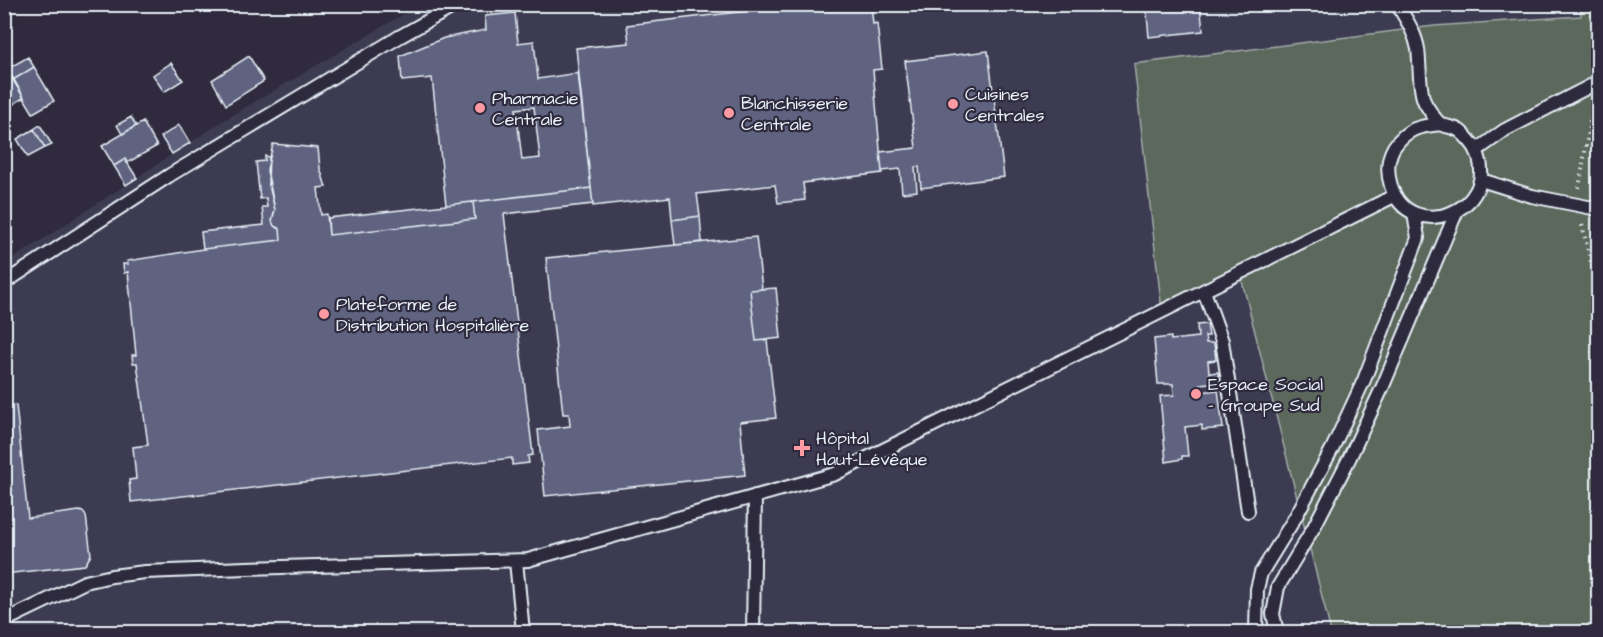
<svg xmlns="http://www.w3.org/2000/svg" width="1603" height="637" font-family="'Architects Daughter',sans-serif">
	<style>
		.built { fill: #3e3b51 }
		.green { fill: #5b675c; stroke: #a2acaa; stroke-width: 1.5 }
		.building { fill: #616380; stroke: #e8f1f8; stroke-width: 1.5; fill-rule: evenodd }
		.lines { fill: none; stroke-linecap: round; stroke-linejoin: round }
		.lane-casing { stroke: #e8f1f8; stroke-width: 16 }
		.path { stroke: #e8f1f8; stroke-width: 4; stroke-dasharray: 1.5 4.5; stroke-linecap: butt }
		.lane { stroke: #2f2a3d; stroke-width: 12 }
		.poi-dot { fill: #ff9aa2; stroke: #2f2a3d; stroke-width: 2 }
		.labels { text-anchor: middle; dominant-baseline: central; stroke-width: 4.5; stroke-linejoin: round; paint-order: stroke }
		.poi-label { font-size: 18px; fill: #e8f1f8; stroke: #2f2a3d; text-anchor: start }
	</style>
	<rect width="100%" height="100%" fill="#2f2a3d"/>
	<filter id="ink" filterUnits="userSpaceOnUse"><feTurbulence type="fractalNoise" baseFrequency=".0167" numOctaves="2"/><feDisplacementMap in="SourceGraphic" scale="12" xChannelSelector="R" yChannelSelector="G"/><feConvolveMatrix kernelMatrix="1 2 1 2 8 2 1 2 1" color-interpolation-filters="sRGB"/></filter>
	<g filter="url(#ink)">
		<path class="built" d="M419,5H1598V632H5V264L226,119Z"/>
		<path class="green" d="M1580,5H1598V632H1331L1240,273L1162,311L1134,64L1434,26L1581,16Z"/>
		<path class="building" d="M807,4H871L873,24L877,23L882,69L873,70L882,173L803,183L805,200L778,203L775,185L697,194L700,216L672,220L670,197L593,206L576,48L629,43L627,25Z
			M1146,4H1200L1203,31L1149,37Z
			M515,13L518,43L534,41L538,79L578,73L591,188L446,205L432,78L402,81L400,56L444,38L486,30L485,16ZM534,107L540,158L522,160L516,109Z
			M988,51L1004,177L921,188L919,167H915L917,191L902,193L900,169L882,171L880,152L916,148L905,61Z
			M249,56L264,81L226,105L212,80Z
			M28,57L34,67L13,80L7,69Z
			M171,63L183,80L164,92L153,75Z
			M34,67L54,101L33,113L13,80Z
			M11,75L24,97L14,104L4,88V79Z
			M131,117L136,126L122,134L117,125Z
			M143,122L157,146L127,163L125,159L114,166L102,146Z
			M40,125L52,145L45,148L34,129Z
			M179,125L190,143L172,154L161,137Z
			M34,129L45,148L28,157L17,139Z
			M273,144L318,148L320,168L326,187L318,188L321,215L327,214L329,235L475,219L473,202L591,188L593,204L504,214L533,455L528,456L529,463L512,465V458L131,502L129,480L136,479L133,447L148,445L137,363H133L132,355H136L128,272L124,273L123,264H128L127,261L203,249L281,240L280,229L274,226L272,221L275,210L267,170Z
			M265,156L269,157L268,181L275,210L272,221L274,226L280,229L281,240L203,249L201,232L264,225L262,207H267L266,198L260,199L256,162L265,161Z
			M125,159L137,178L126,185L114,166Z
			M473,202L475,219L329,235L328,218Z
			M700,216L702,242L675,245L672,220Z
			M5,228L13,244L4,249V228Z
			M756,237L762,289L750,290L756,341L767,340L776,418L740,422L745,475L545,496L538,430L570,426L569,414H563L546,258Z
			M776,288L781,338L756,341L750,290Z
			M1207,324L1209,336H1205L1206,343H1214L1216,360L1208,361L1209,373L1218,372L1219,382L1200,384L1201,392L1218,390L1223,428L1202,430V425L1185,427L1188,456H1182V459L1166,462L1160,396L1174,395L1173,384H1158L1154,339L1171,337V340L1198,337L1197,325Z
			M16,405L28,518L79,511L83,512L86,516L91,555L85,565L4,574V406Z"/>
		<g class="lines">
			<defs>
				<path id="lane" d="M1397,4C1406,19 1415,32 1418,49C1420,64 1419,92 1425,103C1429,110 1436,121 1442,125C1448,127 1455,127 1460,131C1465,135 1475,146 1477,152C1501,211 1410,245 1391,186C1387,173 1387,159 1394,147C1407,128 1420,126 1441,124
					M1477,150L1505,130L1598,82
					M1481,180L1532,196L1598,209
					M4,283L170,175L399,37L458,4
					M1204,291L1222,341L1248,511
					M516,561L523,632
					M4,621L85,582L112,576L145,572L246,568L528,560L835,474L1394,196
					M753,632L755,496
					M1256,632L1257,589L1261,573L1296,516L1332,449L1364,380L1418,238L1414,213
					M1277,632L1273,614L1278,587L1314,527L1349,459L1383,386L1456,213"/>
			</defs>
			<use href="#lane" class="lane-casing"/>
			<path class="path" d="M1579,188L1590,121L1598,116
				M1582,225L1598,291"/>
			<use href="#lane" class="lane"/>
		</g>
	</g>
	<g class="poi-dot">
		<circle cx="953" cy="104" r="6"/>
		<circle cx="480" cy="108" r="6"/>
		<circle cx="729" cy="113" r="6"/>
		<circle cx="324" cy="314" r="6"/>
		<circle cx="1196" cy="394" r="6"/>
		<path d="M799 439h6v6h6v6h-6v6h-6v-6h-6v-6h6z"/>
	</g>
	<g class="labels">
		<g class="poi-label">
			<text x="965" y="94">Cuisines<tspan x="965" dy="21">Centrales</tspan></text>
			<text x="492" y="98">Pharmacie<tspan x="492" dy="21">Centrale</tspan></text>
			<text x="741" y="103">Blanchisserie<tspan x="741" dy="21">Centrale</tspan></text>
			<text x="336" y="304">Plateforme de<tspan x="336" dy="21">Distribution Hospitalière</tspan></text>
			<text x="1208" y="384">Espace Social<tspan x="1208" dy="21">- Groupe Sud</tspan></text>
			<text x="816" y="438">Hôpital<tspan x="816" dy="21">Haut-Lévêque</tspan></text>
		</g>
	</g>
	<rect width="1603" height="637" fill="none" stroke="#2f2a3d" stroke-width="24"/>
	<rect x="12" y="12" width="1579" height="613" fill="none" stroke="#e8f1f8" stroke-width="2" filter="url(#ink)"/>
</svg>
